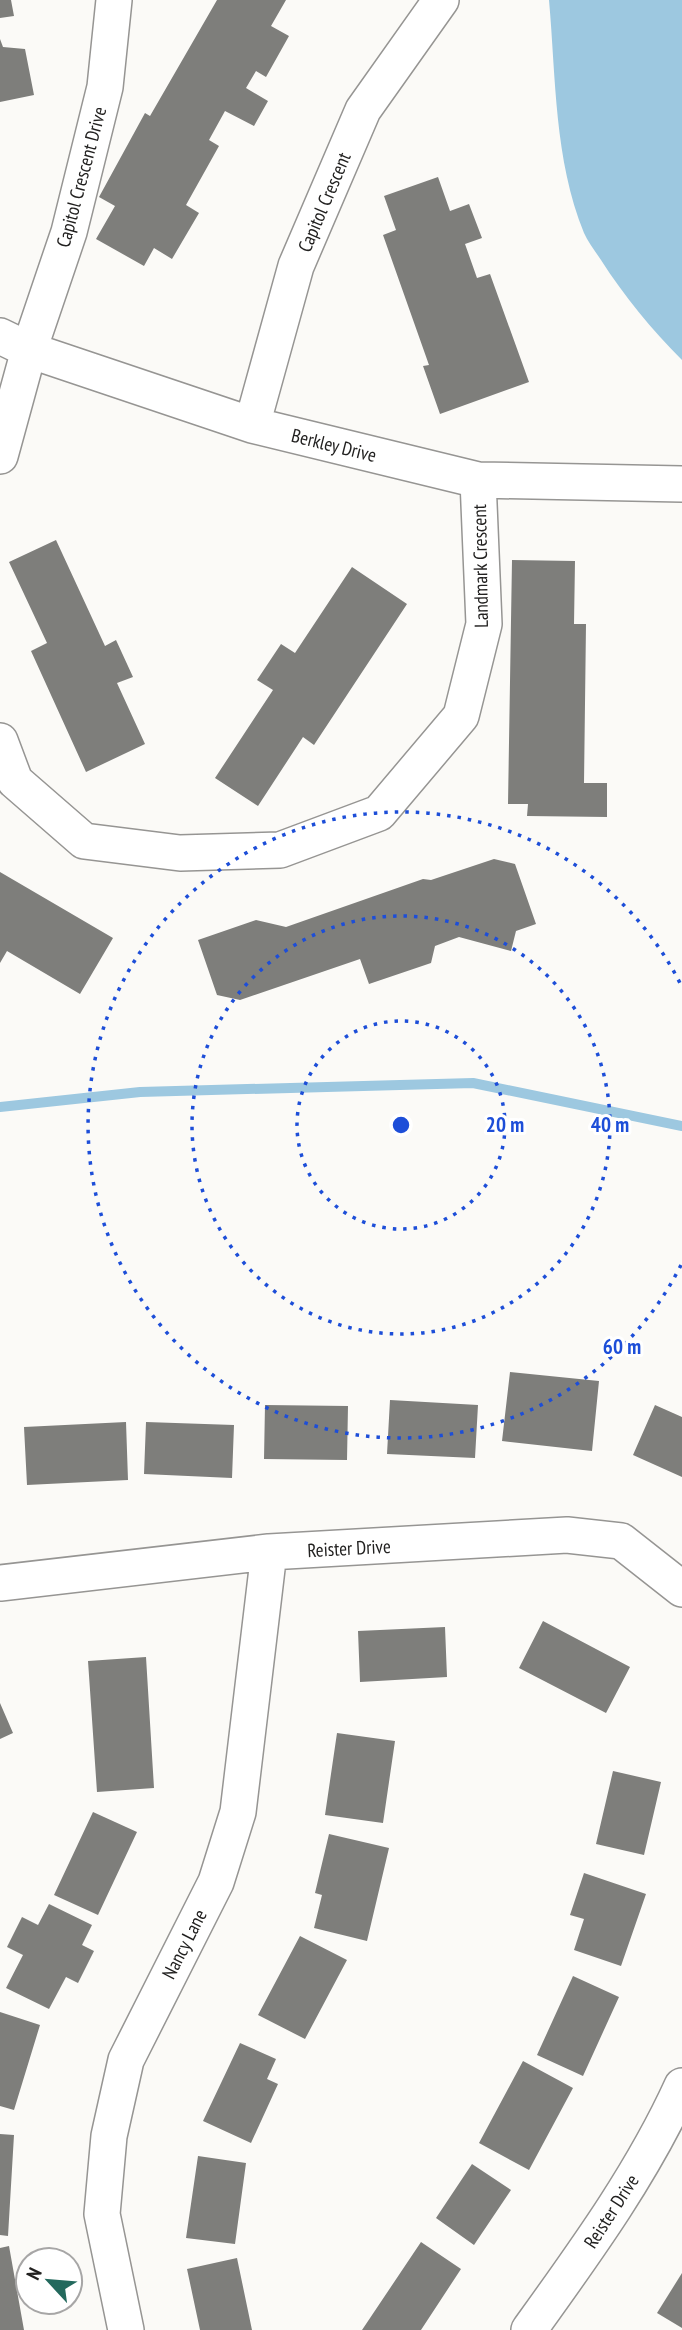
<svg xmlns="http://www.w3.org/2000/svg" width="682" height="2330" font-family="'PT Sans Narrow',sans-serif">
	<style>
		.water { fill: #9dc8e0 }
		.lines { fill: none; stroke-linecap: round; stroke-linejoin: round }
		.stream { stroke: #9dc8e0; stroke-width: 10 }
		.building { fill: #7e7e7b }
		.street-casing { stroke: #969593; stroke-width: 38 }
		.street { stroke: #fff; stroke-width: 35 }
		.ring { fill: none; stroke: #1d4ed8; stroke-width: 3.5; stroke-dasharray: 3.5 7 }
		.labels { text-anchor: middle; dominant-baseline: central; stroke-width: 6; stroke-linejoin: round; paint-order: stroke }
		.street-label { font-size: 19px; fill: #222120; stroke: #fff }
		.centre { fill: #1d4ed8; stroke: #fff; stroke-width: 3.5 }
		.ring-label { font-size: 21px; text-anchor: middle; font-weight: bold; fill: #1d4ed8; stroke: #fff; stroke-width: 6; stroke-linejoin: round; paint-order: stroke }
	</style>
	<rect width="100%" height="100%" fill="#fbfaf7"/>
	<path class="water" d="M549,0H682V360C652,330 624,296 601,260C595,251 588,242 584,233C554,159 556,78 549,0Z"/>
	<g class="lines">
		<path class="stream" d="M0,1107L140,1092L473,1083L682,1126"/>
	</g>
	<path class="building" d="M0,0H11L14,16L0,18Z
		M217,0H286L271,26L289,36L266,77L256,71L246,88L268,101L254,126L225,111L209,140L219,146L186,205L199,213L172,259L154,248L144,266L96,239L115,206L99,197L145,113L150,116Z
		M0,39L3,47L25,49L34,95L0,102Z
		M438,177L450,211L469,204L482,238L465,244L477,278L490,274L529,382L440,414L423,366L429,365L383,235L396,230L384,196Z
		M56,540L105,646L116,640L133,677L117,683L145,744L86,772L31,651L47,643L9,562Z
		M512,560L575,561L574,624H586L584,783H607V817L527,816L528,804H508Z
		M352,567L407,604L314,745L303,737L258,806L215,778L273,690L257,680L281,644L295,653Z
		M494,859L515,864L536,924L516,931L511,951L459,937L435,946L431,963L369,984L360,959L240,1000L217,995L198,940L256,920L286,927L423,879L431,880Z
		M0,872L113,938L80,994L7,951L0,963Z
		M510,1372L599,1381L592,1451L502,1441Z
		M390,1400L478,1405L475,1458L387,1454Z
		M265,1405L348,1406L347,1460L264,1459Z
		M655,1405L682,1417V1477L633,1455Z
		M126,1422L128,1480L27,1485L24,1427Z
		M146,1422L234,1425L232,1478L144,1474Z
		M543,1621L630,1667L606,1713L519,1668Z
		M445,1627L447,1677L360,1682L358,1631Z
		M146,1657L154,1788L97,1792L88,1661Z
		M0,1703L13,1733L0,1739Z
		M337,1733L395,1741L383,1823L325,1815Z
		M613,1771L661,1782L644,1855L596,1844Z
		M93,1812L137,1832L98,1915L54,1895Z
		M329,1834L389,1848L367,1941L314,1928L322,1895L315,1893Z
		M584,1873L646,1894L621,1966L574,1950L584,1919L570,1915Z
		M49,1904L92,1925L82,1945L94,1951L78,1983L66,1977L49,2009L6,1988L23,1955L7,1947L22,1917L38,1925Z
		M300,1936L347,1960L305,2039L258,2015Z
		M573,1976L619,1997L583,2076L537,2055Z
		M0,2012L40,2025L14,2110L0,2106Z
		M240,2043L276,2059L267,2079L278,2084L251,2143L203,2121Z
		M523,2061L573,2088L529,2170L479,2143Z
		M0,2134L14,2135L8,2236L0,2235Z
		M198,2156L246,2163L235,2244L186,2238Z
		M472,2164L511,2190L474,2245L436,2218Z
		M421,2242L461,2269L421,2330H362Z
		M9,2246L24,2330H0V2248Z
		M237,2258L252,2330H200L187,2269Z
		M682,2273V2328L657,2313Z"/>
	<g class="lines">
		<defs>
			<path id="street" d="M0,336L29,350L252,425L478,480L682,484
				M252,425L296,266L363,110L441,0
				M0,456L29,350L69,232L105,87L114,0
				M0,741L15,781L84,841L180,853L280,850L379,813L461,716L484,624L478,480
				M0,1583L269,1552L567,1535L621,1541L682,1589
				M126,2330L102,2214L109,2136L126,2060L216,1882L238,1812L269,1552
				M529,2330C585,2252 642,2174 682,2086"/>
		</defs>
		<use href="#street" class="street-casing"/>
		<use href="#street" class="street"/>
	</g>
	<g class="ring">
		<circle cx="401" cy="1125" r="104"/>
		<circle cx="401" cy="1125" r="209"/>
		<path d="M681 1265A313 313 0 1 1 681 985"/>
	</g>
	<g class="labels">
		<g class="street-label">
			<text transform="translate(81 177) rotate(-75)">Capitol Crescent Drive</text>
			<text transform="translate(324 202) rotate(-67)">Capitol Crescent</text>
			<text transform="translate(334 445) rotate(14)">Berkley Drive</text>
			<text transform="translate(480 566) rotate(-91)">Landmark Crescent</text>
			<text transform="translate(349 1548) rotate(-3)">Reister Drive</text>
			<text transform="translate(184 1944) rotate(-63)">Nancy Lane</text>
			<text transform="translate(611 2211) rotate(-57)">Reister Drive</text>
		</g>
	</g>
	<circle cx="401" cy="1125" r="10" class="centre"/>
	<g class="ring-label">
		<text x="505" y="1132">20 m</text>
		<text x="610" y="1132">40 m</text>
		<text x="622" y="1354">60 m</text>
	</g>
	<g transform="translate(49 2281) rotate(296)"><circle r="33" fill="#ffffff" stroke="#a7a6a6" stroke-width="2"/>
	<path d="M0-5L12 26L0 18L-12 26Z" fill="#23695d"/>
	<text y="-10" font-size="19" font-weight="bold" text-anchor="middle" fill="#222120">N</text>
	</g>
</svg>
